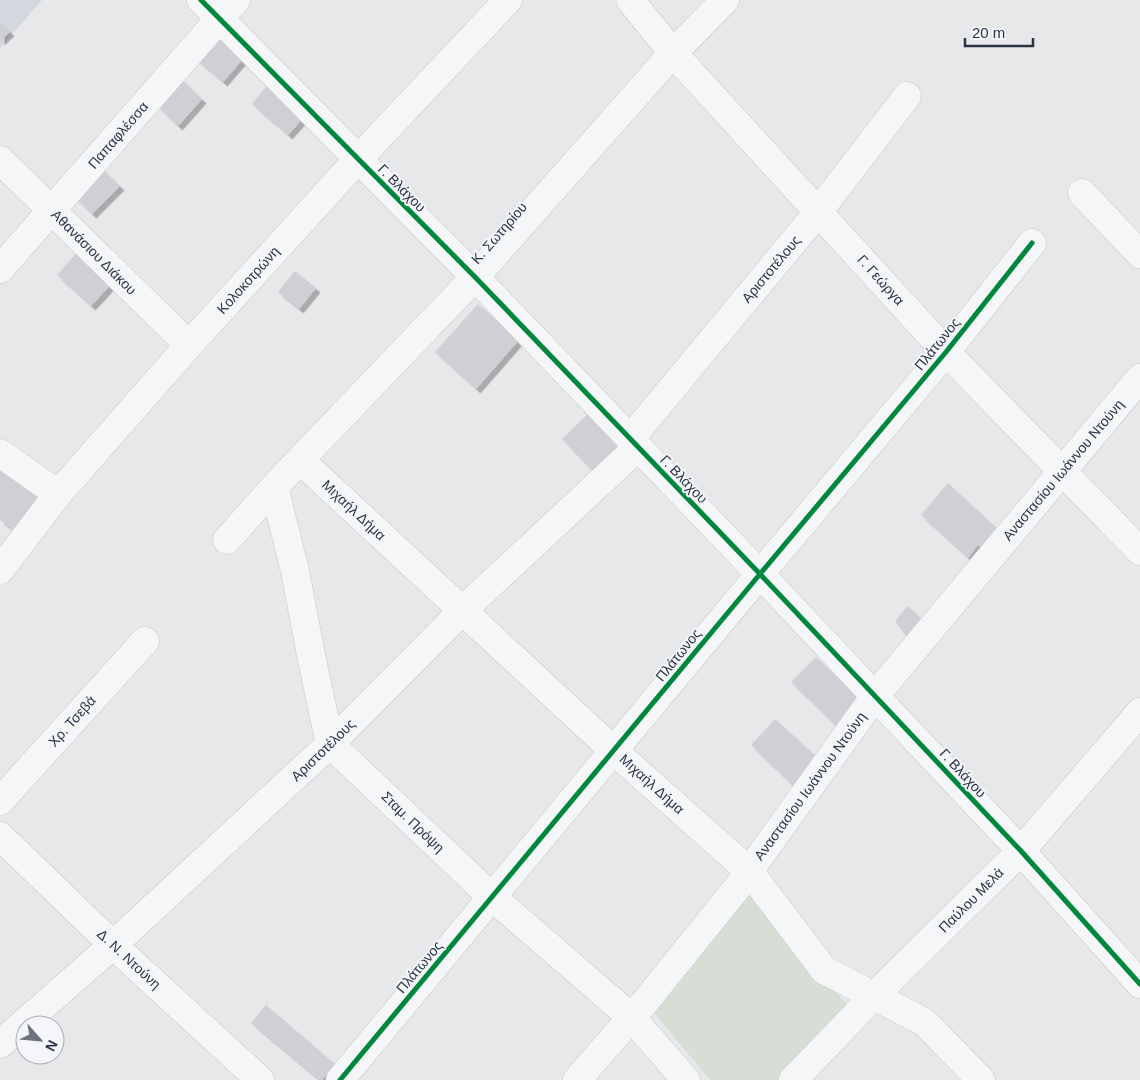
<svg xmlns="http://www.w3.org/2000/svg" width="1140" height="1080" font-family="Arial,sans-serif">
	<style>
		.built { fill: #d4d7dd }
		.green { fill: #d6ded6 }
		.building { fill: #ced0d3; filter: url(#shadow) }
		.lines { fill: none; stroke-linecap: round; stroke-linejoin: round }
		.minor-casing { stroke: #c4c6c8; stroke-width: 29 }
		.minor { stroke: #f5f6f7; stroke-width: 28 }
		.cycleway-casing { stroke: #f4f6f9; stroke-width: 8 }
		.cycleway { stroke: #00873e; stroke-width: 5 }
		.labels { text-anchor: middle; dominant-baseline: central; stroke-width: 4; stroke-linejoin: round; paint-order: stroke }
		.street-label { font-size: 14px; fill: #2b3445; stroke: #f4f6f9 }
	</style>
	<defs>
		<filter id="shadow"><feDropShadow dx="4.5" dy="4.5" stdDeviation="0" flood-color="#0004"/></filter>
	</defs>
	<rect width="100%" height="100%" fill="#e6e8ea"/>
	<path class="built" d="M0,0H42L0,48Z"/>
	<path class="green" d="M740,884L817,972L848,1005L782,1080H710L645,1002Z"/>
	<path class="building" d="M0,22L10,32L0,41Z
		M216,36L243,59L223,82L196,59Z
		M180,78L202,99L178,126L156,105Z
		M269,83L306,115L288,135L252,104Z
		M101,168L120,186L92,214L73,196Z
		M82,247L116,279L91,306L57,275Z
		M295,271L316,288L299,309L278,292Z
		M478,304L519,340L476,389L435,352Z
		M591,411L628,451L599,478L562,439Z
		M0,467L45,491L13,530L0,520Z
		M948,483L1005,536L989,555L978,545L968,558L921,515Z
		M908,606L927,624L911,643L895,621Z
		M816,657L863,702L839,729L791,682Z
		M775,719L818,758L795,788L751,745Z
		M266,1005L335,1064L322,1080H319L251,1023Z"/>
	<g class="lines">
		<defs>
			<path id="minor" d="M201,0L475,277L760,574L1021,851L1140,984
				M630,0L673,53L946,352L1140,551
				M0,160L189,345
				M1082,193L1140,254
				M0,269L236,0
				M630,439L819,211L907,96
				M0,453L58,494
				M300,460L614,751L749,871L824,970L924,1022L981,1080
				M274,487L295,571L312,660L330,744L492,897L631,1017L686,1080
				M227,540L274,487L475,277L673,53L725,0
				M0,570L58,494L189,345L358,159L508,0
				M0,801L145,641
				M0,836L113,945L260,1080
				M0,1044L113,945L330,744L463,610L638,447
				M340,1080L760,574L946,352L1032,243
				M577,1080L645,1002L740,884L875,696L1140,378
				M793,1080L875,995L1021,851L1140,712"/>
		</defs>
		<use href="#minor" class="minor-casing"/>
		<use href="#minor" class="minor"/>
		<defs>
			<path id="cycleway" d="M201,0L475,277L760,574L1021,851L1140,984
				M340,1080L760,574L946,352L1032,243"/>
		</defs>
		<use href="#cycleway" class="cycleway-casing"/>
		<use href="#cycleway" class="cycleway"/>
	</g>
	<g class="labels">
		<g class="street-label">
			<text transform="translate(118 135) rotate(-49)">Παπαφλέσσα</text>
			<text transform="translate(402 188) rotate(45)">Γ. Βλάχου</text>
			<text transform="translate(499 233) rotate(-49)">Κ. Σωτηρίου</text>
			<text transform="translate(94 252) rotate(45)">Αθανάσιου Διάκου</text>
			<text transform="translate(771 269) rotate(-50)">Αριστοτέλους</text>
			<text transform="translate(248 280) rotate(-48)">Κολοκοτρώνη</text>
			<text transform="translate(881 280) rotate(48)">Γ. Γεώργα</text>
			<text transform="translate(937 344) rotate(-51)">Πλάτωνος</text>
			<text transform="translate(1063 470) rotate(-50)">Αναστασίου Ιωάννου Ντούνη</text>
			<text transform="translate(684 479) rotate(46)">Γ. Βλάχου</text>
			<text transform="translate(354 510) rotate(43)">Μιχαήλ Δήμα</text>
			<text transform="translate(678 655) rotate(-51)">Πλάτωνος</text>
			<text transform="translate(72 721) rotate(-48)">Χρ. Τσεβά</text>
			<text transform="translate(323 750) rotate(-44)">Αριστοτέλους</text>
			<text transform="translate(963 773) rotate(47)">Γ. Βλάχου</text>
			<text transform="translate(652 784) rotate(42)">Μιχαήλ Δήμα</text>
			<text transform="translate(810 786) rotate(-54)">Αναστασίου Ιωάννου Ντούνη</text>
			<text transform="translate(413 822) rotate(44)">Σταμ. Πρόψη</text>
			<text transform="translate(971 900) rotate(-45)">Παύλου Μελά</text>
			<text transform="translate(129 959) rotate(43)">Δ. Ν. Ντούνη</text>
			<text transform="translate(419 967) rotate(-50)">Πλάτωνος</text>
		</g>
	</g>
	<g transform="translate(40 1040) rotate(117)"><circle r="24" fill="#f4f6f9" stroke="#a4a8b1"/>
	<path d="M0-4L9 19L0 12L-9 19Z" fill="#6c737f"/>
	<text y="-8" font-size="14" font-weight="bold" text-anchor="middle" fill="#2b3445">N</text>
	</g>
	<path d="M965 38v8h68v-8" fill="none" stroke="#2b3445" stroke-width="2.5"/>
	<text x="972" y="38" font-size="15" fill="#2b3445" stroke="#f4f6f9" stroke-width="4" paint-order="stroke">20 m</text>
</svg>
